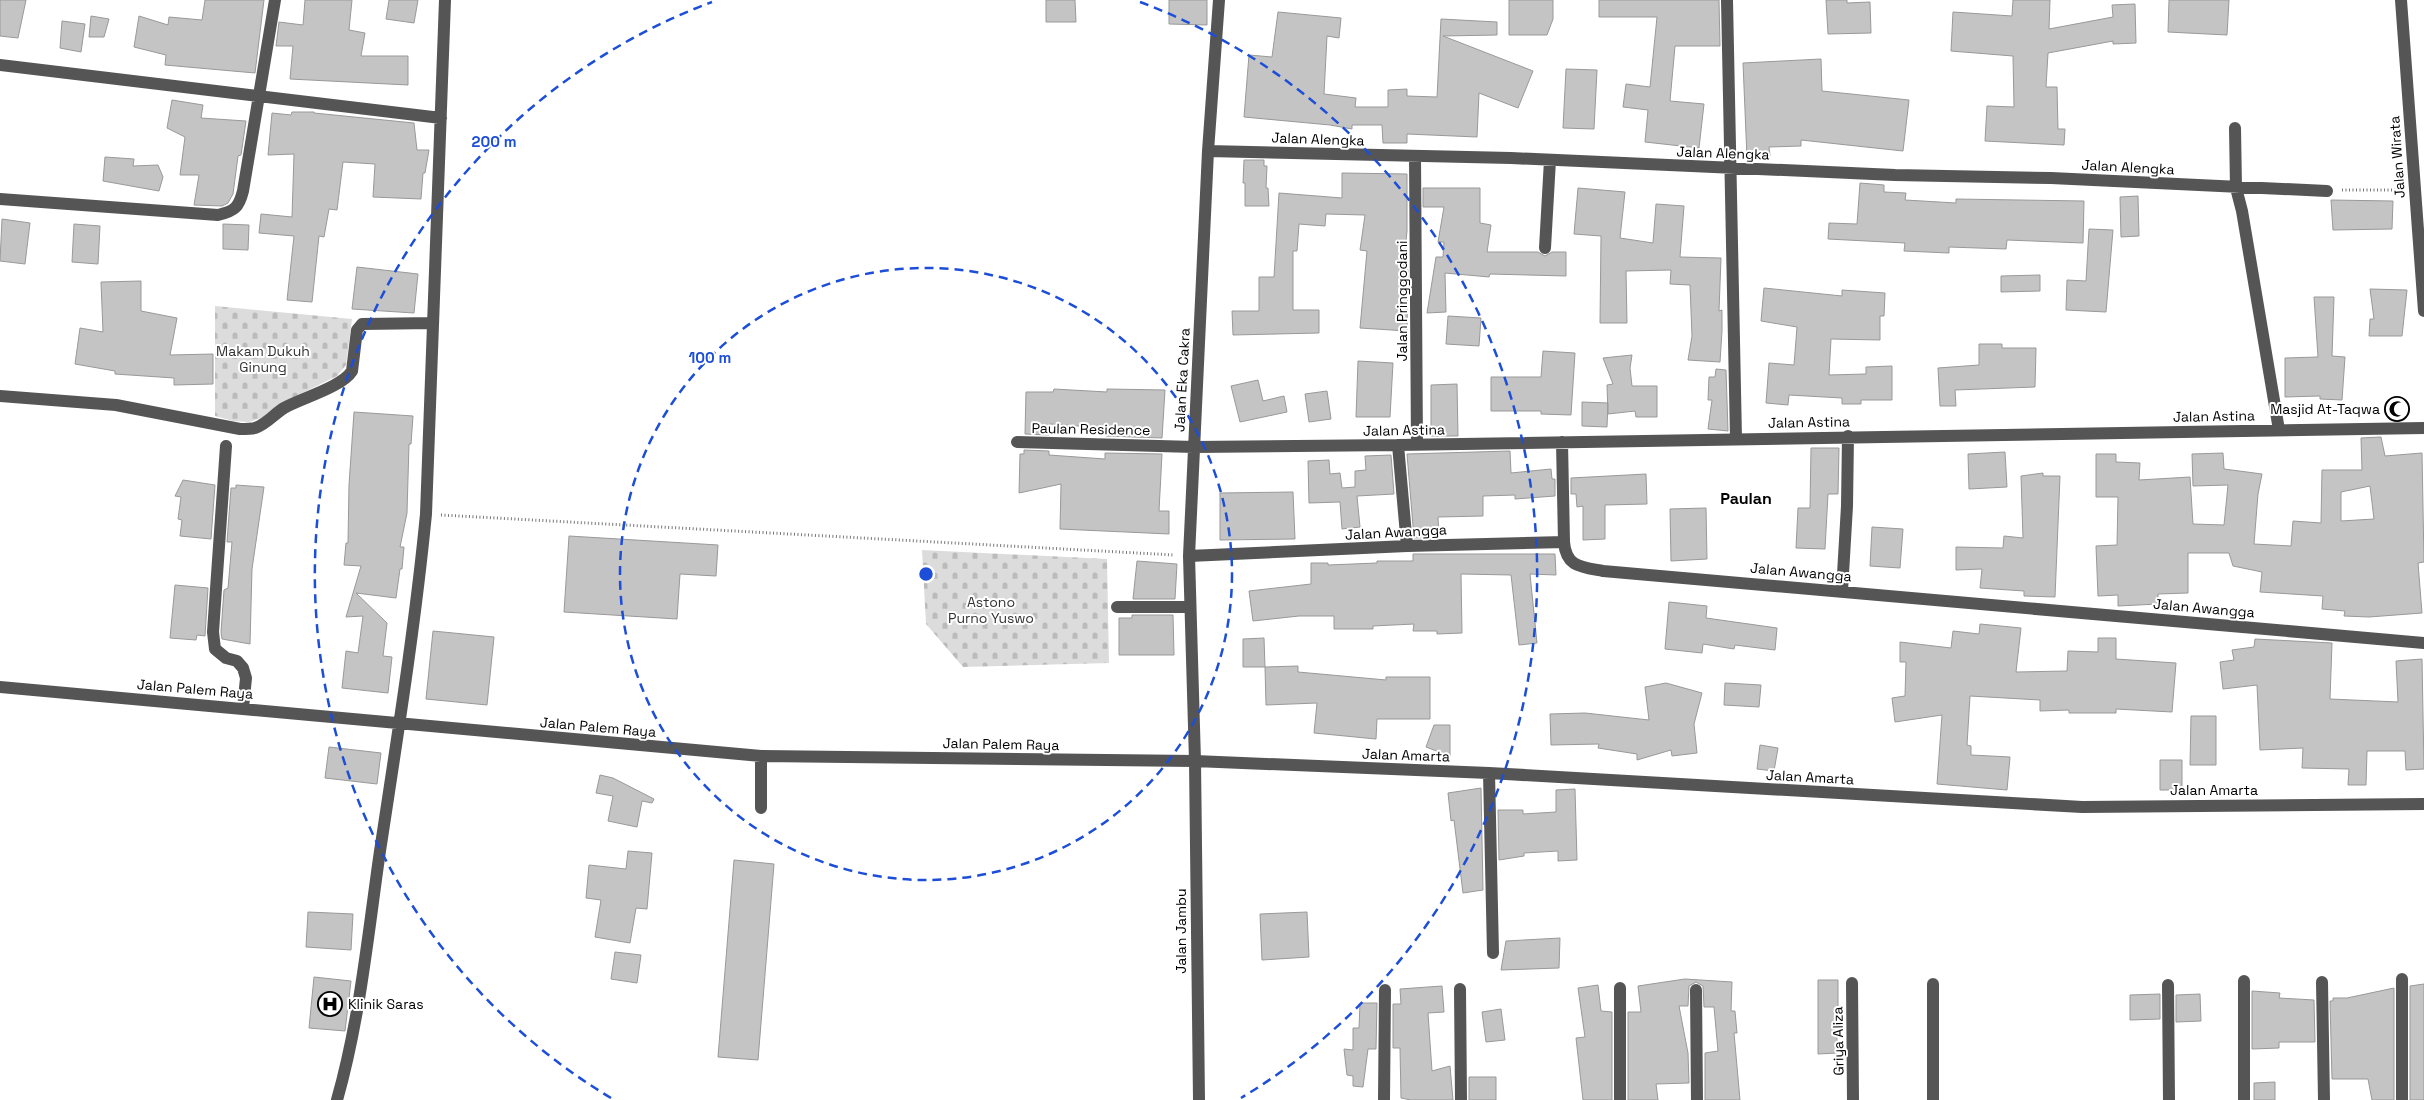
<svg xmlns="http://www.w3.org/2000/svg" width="2424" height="1100" font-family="'Space Grotesk',sans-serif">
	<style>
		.cemetery { fill: url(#cemetery-stones) }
		.building { fill: #c4c4c4; stroke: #999; fill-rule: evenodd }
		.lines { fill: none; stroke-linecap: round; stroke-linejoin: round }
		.path { stroke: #777; stroke-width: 3; stroke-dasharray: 1 2.5; stroke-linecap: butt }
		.minor { stroke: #555; stroke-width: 12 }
		.ring { fill: none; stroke: #1d4ed8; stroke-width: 2.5; stroke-dasharray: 9 6 }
		.labels { text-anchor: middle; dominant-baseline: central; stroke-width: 4; stroke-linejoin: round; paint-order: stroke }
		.street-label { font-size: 14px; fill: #000; stroke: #fff }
		.park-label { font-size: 14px; fill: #333; stroke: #fff }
		.poi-label { font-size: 14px; fill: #000; stroke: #fff; text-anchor: end }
		.quarter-label { font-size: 16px; font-weight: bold; fill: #000; stroke: #fff }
		.centre { fill: #1d4ed8; stroke: #fff; stroke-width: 2.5 }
		.ring-label { font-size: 15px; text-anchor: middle; font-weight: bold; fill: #1d4ed8; stroke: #fff; stroke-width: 4; stroke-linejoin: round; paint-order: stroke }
	</style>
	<defs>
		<pattern id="cemetery-stones" width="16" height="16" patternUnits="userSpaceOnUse" patternTransform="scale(1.25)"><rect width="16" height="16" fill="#dcdcdc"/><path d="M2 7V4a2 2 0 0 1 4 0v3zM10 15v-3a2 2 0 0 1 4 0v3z" fill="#bbb"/></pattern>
	</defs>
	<rect width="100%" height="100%" fill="#fff"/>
	<path class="cemetery" d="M215,306L352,319L346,365L337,376L276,406L264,417L249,422L233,421L215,416Z
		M922,550L1107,559L1109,663L963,667L926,624Z"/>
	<path class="building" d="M0,0H26L18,38L0,36Z
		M205,0H264L255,73L165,65L166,55L134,47L139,16L168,25L169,17L202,20Z
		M305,0H352L349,30L365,33L361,56H408V85L290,79L293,46H276L279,22L303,25Z
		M389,0H418L414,23L386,19Z
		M1046,0H1075L1076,22H1046Z
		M1169,0H1207V25L1169,24Z
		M1509,0H1553V19L1547,35H1509Z
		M1599,0H1719L1720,46H1675L1670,101L1704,104L1699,148L1645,142L1648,110L1623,107L1626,84L1650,87L1657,17H1599Z
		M1826,0H1847V3L1870,2L1871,33L1828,34Z
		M2013,0H2050L2049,29L2113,17L2112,5L2135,4L2136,43L2113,44V41L2048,53L2046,87H2057L2058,129H2065L2064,145L1985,141L1987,106L2014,107L2013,56L1951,51L1953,12L2012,16Z
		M2169,0H2229L2227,35L2168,32Z
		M1278,12L1341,18L1339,38L1327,36L1324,94L1356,98L1355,107H1388V90L1407,89V96L1437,97L1441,19L1497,22V35L1443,36L1533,71L1518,108L1479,93L1477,137L1407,134V143H1383L1382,125H1352V129L1330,125L1244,117L1249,55L1272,57Z
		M91,16L109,19L104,37H89Z
		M62,21L85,24L81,52L60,48Z
		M1821,59L1822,91L1909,100L1903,151L1801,140V146L1769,147L1770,156L1747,158L1743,63Z
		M1566,69L1597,70L1594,129L1563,128Z
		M172,100L203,105L201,118L246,121L241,155L238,156L233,194L228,203L222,206L194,205L199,175H180L185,137L167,128Z
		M292,112H314V113L414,123L417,150H429L425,173H423L421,199L373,197L375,164L343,162L337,210L329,209L324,237L319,236L312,302L287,300L294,236L259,233L261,214L292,217L294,154L268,155L272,113L291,115Z
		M105,157L134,159L133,166L158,165L163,177L159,191L103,181Z
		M1244,160H1264V166H1267L1266,188H1268L1269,206H1245V183H1243Z
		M1342,173L1407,174V231L1403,270H1408L1407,331L1360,328L1367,251L1360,250L1365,215L1326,214L1325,226L1299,224L1297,251H1293V310H1319V333L1233,335L1232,311H1259V277H1274L1279,193L1342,198Z
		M1860,183L1884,185V192L1906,193L1905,200L1956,203V199L2084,201L2083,243L2007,240L2006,249L1949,247V253L1904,251L1905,243L1828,239L1829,223L1857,224Z
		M1423,188H1480V223L1491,225L1487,252H1538L1545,256L1552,252H1566V276L1490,274L1489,277L1445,273L1446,312L1427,313L1436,257H1443L1444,242H1438L1444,207H1423Z
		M1578,188L1625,192L1620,238L1653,243L1656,204L1684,206L1680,257L1721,258L1719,311L1722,310V331L1720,362L1688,360L1692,336L1690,285L1670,284L1671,270L1626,271L1627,323H1600L1601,236L1574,234Z
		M2138,196L2139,236L2121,237L2120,197Z
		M2331,200L2393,201L2392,229L2333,230Z
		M2,219L30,223L25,264L0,261Z
		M74,224L100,226L98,264L72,262Z
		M223,224L249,225L248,250L223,249Z
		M2089,229L2113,230L2106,312L2066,310L2067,280L2086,281Z
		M357,267L418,274L414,313L352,309Z
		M2040,275V291L2001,292V276Z
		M141,281V311L177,318L170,355L213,354V384L174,385V378L115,374V371L75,364L80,328L103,332L101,282Z
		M1764,288L1842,296V290L1885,293L1884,316H1880V340L1831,339L1829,375L1866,374V367L1892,366V400H1861V404H1842V398L1789,395L1788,405L1766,403L1769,363L1794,365L1797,327L1761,321Z
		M2370,289L2407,290L2402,336H2369L2370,319H2374Z
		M2314,297H2334L2332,356L2345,357L2342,400L2320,399V396L2285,397V358L2318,357Z
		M1448,316L1481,318L1479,346L1446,344Z
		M1979,344H2002V348H2036L2035,387L1955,390L1956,406H1940L1938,368L1979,365Z
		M1543,351L1575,353L1571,415L1541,414V411H1491V377H1541Z
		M1632,355L1630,368L1632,386H1657V417H1636L1635,411L1608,414L1607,385L1613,384L1603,358Z
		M1358,361L1393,363L1390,417H1356Z
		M1716,369L1726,370L1728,431L1708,429L1712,400H1708L1709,377H1715Z
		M1258,380L1263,401L1284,396L1287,412L1240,422L1231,386Z
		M1457,384L1458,436H1431V385Z
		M1054,389L1107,392V389L1165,390L1162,438L1106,436V428L1050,424L1049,435L1025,434L1026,392H1053Z
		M1327,391L1331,419L1309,422L1305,394Z
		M1582,402L1608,403L1607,427L1582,426Z
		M354,412L413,416L411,444H409L407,513L400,547H404L402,569H400L396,598L356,593L387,623L383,656L392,657L388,693L342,688L346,651L358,653L363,616L346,617L361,566L344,565L346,543H348L349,485Z
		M2381,437L2385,456L2422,453L2424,562L2418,563L2422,613L2369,617L2344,616L2345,611L2322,609L2323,596L2260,592L2262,572L2233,566L2229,553H2188V593L2158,594V604L2118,606V595L2098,596L2096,546L2117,545L2118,497H2096V454H2116V462L2140,463L2139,480L2190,477L2193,524L2224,525L2228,485L2193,486L2192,454L2223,453L2224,469L2262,474L2258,494L2254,544L2291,546L2293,521L2321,523L2322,470H2362L2361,438ZM2370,486L2374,519L2341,521V492Z
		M1811,448H1839L1838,494H1828L1825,549L1796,548L1798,508H1810Z
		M1024,450L1049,451V455L1105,459V453L1162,454L1159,511H1169V534L1060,529L1061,484L1019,493L1020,454H1024Z
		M1510,451L1511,473L1551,469L1552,479H1555V496L1515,499V495L1483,496V516L1438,517L1439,537L1414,538L1407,454Z
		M2005,452L2007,487L1969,489L1968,454Z
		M1391,455L1394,494L1357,496L1360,527L1342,529L1340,502L1309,503L1308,461L1329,460L1330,474L1340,473L1342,488L1355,487V471L1366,470L1365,456Z
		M2043,473V476H2060L2055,597L2024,596V591L1980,588L1982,569L1956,570V547L2003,548L2004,536L2023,538L2021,476Z
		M1646,474L1647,504L1605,505V539L1583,540V506L1577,507L1576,494H1571V478Z
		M183,480L215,485L211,539L180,536L182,520L178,519L181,497L175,496Z
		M236,485L264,487L252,569L250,644L222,639L221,632L224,590L228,588L232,542H227L231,488H236Z
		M1293,492L1295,539L1220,540V493Z
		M1706,508L1707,559L1671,561L1670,509Z
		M1872,527L1903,529L1900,568L1870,566Z
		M569,536L718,545L716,576L680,574L677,619L564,612Z
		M1413,554H1555L1556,575L1530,574L1537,643L1519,645L1511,575L1461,574L1462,633L1437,634V631H1413L1414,624L1373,626V629H1334V616H1299L1253,621L1249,591L1311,584V563H1328V565L1377,563V561H1413Z
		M1137,561L1177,564L1175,599H1133Z
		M175,585L208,588L205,636L197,635L196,640L170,638Z
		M1669,602L1707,606L1706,618L1777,628L1775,650L1735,645L1734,649L1703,644L1702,653L1665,649Z
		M1132,615H1173L1174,655H1119V618H1132Z
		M1980,624L2021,628L2016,672L2067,671L2068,651L2098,652V638H2116V659L2176,663L2172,712L2116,709V713H2069V710L2040,711V700L1970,696L1967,745L1971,746V755L2010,757L2007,790L1937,784L1942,715L1895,722L1892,698L1905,696L1906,662H1900V642L1951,648L1953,631L1979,634Z
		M433,631L494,637L487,705L426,699Z
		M1264,638L1265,667H1243V639Z
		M2255,639L2332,643L2330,699L2398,702L2396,661L2422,659L2424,769L2406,770L2405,751H2367L2366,785H2348L2349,769L2302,768L2303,748L2260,750L2257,685L2223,689L2220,662L2234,660L2232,650L2254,647Z
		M1298,666V672L1386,680V677H1430V719H1377L1376,739L1314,733L1317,703L1266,705L1265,667Z
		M1666,683L1702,693L1694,724L1697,753L1672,756L1671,750L1637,760V754L1598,748L1599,744L1551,745L1550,714L1585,713L1649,720L1645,687Z
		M1725,683L1761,685L1759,707L1724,705Z
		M2191,716H2216V765H2190Z
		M1434,725H1450V756L1426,747Z
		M1760,745L1778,748L1774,771L1757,769Z
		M329,747L381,753L377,784L325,778Z
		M2160,760H2182V790H2160Z
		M600,775L613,778L654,799L652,803L642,801L637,827L608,821L613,796L596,793Z
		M1481,788L1483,890L1463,893L1454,820L1451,821L1448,793Z
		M1575,789L1577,860L1558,861V851L1524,853V856L1499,860L1498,810H1523V814L1556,812V790Z
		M628,851L652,853L647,909L636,908L630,943L595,937L601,900L586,898L589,865L626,869Z
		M734,860L774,864L758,1060L718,1057Z
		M308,912L353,914L351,950L306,947Z
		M1307,912L1309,957L1262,960L1260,914Z
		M1560,938L1559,968L1501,970L1506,941Z
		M615,952L641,955L637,983L611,979Z
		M314,977L351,981L345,1031L309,1028Z
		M1685,979L1732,982L1731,1011H1735L1737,1033H1734L1740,1100H1705V1053L1718,1051L1714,1007H1704L1703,986L1696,982L1689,986L1688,1006H1679L1688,1053L1689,1083L1656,1084L1658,1100H1628V1012H1641L1638,986Z
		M1818,980H1838V1014L1840,1030H1837V1053L1818,1054Z
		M2424,984V1100H2410V986Z
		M1598,985L1601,1011L1612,1012V1100H1583L1576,1038L1585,1037L1578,988Z
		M1442,986L1444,1012L1428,1013L1432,1071L1450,1066L1453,1100H1411L1401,1098L1400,1048H1393V1004H1401L1400,989Z
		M2394,988V1100H2372L2368,1079H2332L2330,1001H2333V998H2347Z
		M2252,991L2280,993L2279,998L2314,1000L2315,1042H2279V1048L2252,1049Z
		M2160,994V1019L2130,1020V995Z
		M2200,994L2201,1021L2176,1022V995Z
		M1360,1003H1377L1376,1049H1368L1363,1087L1353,1086V1076L1347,1075L1344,1049L1353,1050V1028H1359Z
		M1501,1009L1505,1040L1486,1042L1482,1012Z
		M1469,1077H1496V1100H1469Z
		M2275,1082V1100H2254V1083Z"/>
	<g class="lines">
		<path class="path" d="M2342,190H2399
			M441,515L1174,555"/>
		<path class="minor" d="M1727,0L1736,438
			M2401,0L2424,311
			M0,65L441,118
			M2235,128L2236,188L2242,211L2279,430
			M1208,151L1511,158L1895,175L2051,178L2327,191
			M1415,156L1417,445
			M0,199L218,215C235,211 239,207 243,191L275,0
			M1545,248L1550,160
			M0,396L116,405L240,429C245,429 251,429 255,428C267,424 274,414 284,408C302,398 342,387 352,371L357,330L362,324L433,323
			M1017,442L1194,447L1398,445L2424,428
			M1562,442L1564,542
			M1398,445L1407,546
			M226,446L213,632L215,649L226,658L237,661L243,668L246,678L243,708
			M1189,556L1407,546L1564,542C1566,567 1581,567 1603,571L2424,643
			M1842,591L1847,506L1848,436
			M1117,607H1190
			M0,687L761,756L1195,761L1489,773L2082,807L2424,804
			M1489,773L1493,953
			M761,808V756
			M2244,981V1100
			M2322,982L2324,1100
			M1852,983L1853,1100
			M2168,985L2169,1100
			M1620,988V1100
			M1460,989L1461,1100
			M1696,990L1697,1100
			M337,1100C360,1019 368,934 380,851C397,739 415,627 426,514L445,0
			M1199,1100L1195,761L1189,556L1208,151L1219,0
			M1384,1100L1385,990
			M1933,1100V984
			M2402,1100V979"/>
	</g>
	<g class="ring">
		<circle cx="926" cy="574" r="306"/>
		<path d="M611 1098A611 611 0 0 1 712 2M1140 2A611 611 0 0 1 1241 1098"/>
	</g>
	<defs>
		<symbol id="mosque-ring" viewBox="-11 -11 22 22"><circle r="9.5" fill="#fff" stroke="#000" stroke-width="1.5"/><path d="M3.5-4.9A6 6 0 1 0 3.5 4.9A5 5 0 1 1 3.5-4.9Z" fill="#000"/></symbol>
		<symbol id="hospital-ring" viewBox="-11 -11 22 22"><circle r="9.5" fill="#fff" stroke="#000" stroke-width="1.5"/><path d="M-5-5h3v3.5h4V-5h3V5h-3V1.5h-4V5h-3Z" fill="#000"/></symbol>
	</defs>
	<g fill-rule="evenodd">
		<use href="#mosque-ring" x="2383" y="395" width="28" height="28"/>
		<use href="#hospital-ring" x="316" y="990" width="28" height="28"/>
	</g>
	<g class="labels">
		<g class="street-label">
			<text transform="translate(1318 139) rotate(2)">Jalan Alengka</text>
			<text transform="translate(1723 153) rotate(2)">Jalan Alengka</text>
			<text transform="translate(2397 157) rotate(-94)">Jalan Wirata</text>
			<text transform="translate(2128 167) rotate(3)">Jalan Alengka</text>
			<text transform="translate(1402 301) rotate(-90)">Jalan Pringgodani</text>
			<text transform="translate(1182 380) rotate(-87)">Jalan Eka Cakra</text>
			<text transform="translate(2214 416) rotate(-1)">Jalan Astina</text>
			<text transform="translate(1809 422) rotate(-1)">Jalan Astina</text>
			<text transform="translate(1091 429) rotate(1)">Paulan Residence</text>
			<text transform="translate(1404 430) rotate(-1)">Jalan Astina</text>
			<text transform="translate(1396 532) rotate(-3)">Jalan Awangga</text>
			<text transform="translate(1801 572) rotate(5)">Jalan Awangga</text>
			<text transform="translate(2204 608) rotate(5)">Jalan Awangga</text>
			<text transform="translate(195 689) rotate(5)">Jalan Palem Raya</text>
			<text transform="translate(598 727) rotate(5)">Jalan Palem Raya</text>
			<text transform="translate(1001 744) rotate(1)">Jalan Palem Raya</text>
			<text transform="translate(1406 755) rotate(2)">Jalan Amarta</text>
			<text transform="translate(1810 777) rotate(3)">Jalan Amarta</text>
			<text x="2214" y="790">Jalan Amarta</text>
			<text transform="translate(1181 931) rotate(-90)">Jalan Jambu</text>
			<text transform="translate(1838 1041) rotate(-91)">Griya Aliza</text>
		</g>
		<g class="park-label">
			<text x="263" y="351">Makam Dukuh<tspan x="263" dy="16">Ginung</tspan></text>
			<text x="991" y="602">Astono<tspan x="991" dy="16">Purno Yuswo</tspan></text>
		</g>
		<g class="poi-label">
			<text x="2380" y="409">Masjid At-Taqwa</text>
			<text x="348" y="1004" text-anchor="start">Klinik Saras</text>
		</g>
		<g class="quarter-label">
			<text x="1746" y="498">Paulan</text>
		</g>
	</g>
	<circle cx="926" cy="574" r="8" class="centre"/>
	<g class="ring-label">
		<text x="494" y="147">200 m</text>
		<text x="710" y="363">100 m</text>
	</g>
</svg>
